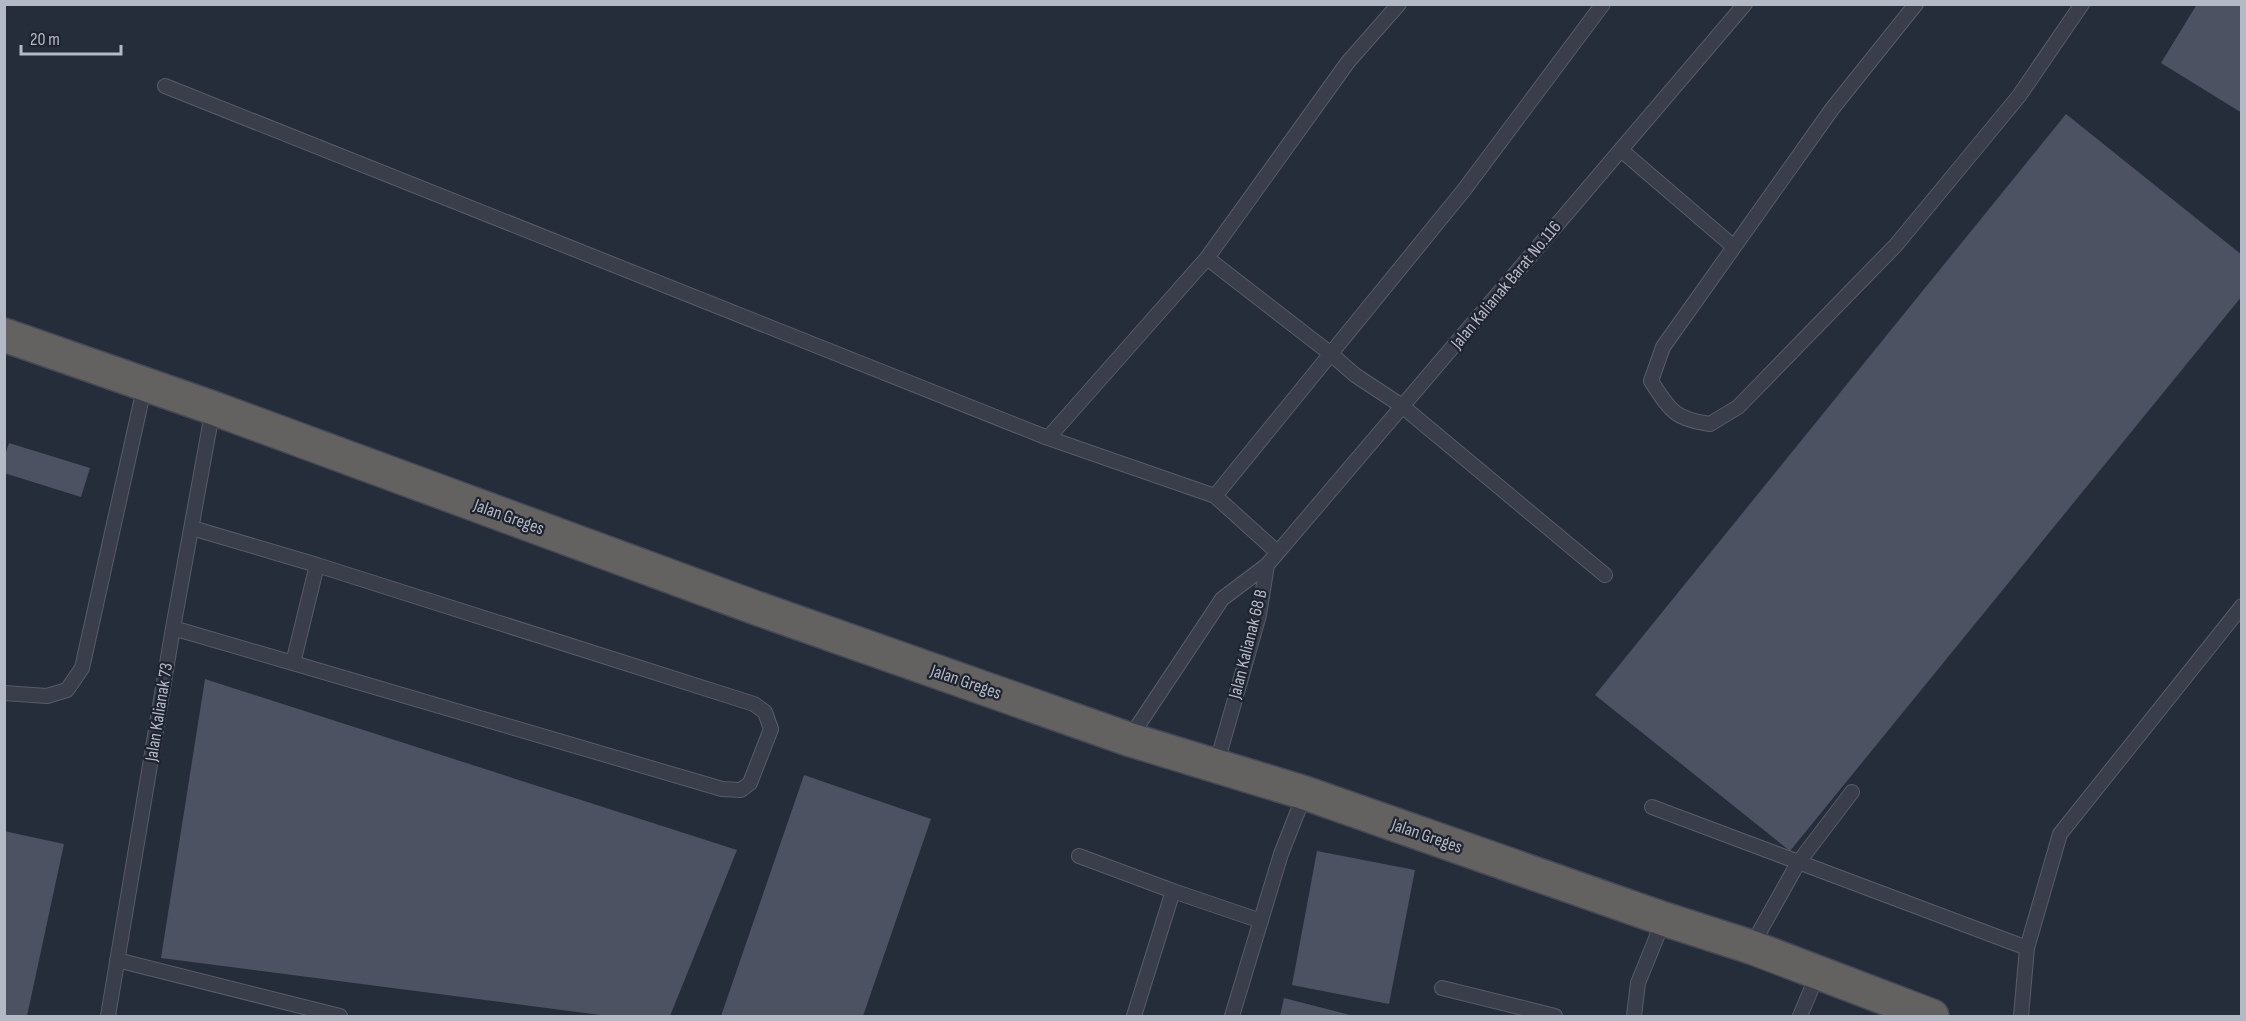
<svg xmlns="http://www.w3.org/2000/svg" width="2246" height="1021" font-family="'Sofia Sans Condensed',sans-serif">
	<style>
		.building { fill: #4c5262 }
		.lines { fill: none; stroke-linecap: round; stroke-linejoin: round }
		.service-casing { stroke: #575c68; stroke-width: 16 }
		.trunk-casing { stroke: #444955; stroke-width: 36 }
		.service { stroke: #393e4a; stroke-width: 14 }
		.trunk { stroke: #636260; stroke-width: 33 }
		.labels { text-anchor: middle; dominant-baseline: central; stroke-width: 4.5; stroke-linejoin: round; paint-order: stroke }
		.street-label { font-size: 18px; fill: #b4b9c6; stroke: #1e232f }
	</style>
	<rect width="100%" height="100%" fill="#252c3a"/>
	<path class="building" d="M2197,4H2242V113L2161,63Z
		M2066,114L2242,255V296L1790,851L1595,695Z
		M9,443L90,468L81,497L4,473V458Z
		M205,679L737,850L670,1016H608L161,958Z
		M804,775L931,819L863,1016H721Z
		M4,831L64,844L27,1016H4Z
		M1317,851L1415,870L1389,1004L1292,985Z
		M1284,998L1354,1016H1280Z"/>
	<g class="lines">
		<defs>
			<path id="service" d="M1916,4L1832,109L1663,347L1651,381C1670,410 1674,419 1710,424L1738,407L1896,245L2019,96L2082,4
				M165,86L1048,438L1215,496
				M1621,150L1734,247
				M1207,258L1331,354L1355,375L1402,406L1605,575
				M1048,438L1207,258L1348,62L1399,4
				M192,528L317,565L293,663L722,789L741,790L750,783L771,729L765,712L754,704L317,565
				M1277,552L1215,496L1464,190L1603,4
				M173,628L293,663
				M4,693L47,696L67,690L82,668L145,384
				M1129,739L1222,599L1267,565L1745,4
				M1216,766L1259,615L1267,565
				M1652,807L2027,948
				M1079,856L1173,891L1261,921
				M1751,947L1798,863L1852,792
				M117,960L340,1016
				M1442,988L1555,1016
				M108,1016L173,628L213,408
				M1134,1016L1173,891
				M1232,1016L1281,854L1305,793
				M1634,1016L1638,983L1664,919
				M1800,1016L1818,973
				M2021,1016L2027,948L2060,834L2242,606"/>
			<path id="trunk" d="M4,335L213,408L759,609L1128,739L1305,793L1664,919L1751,947L1932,1016"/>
		</defs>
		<use href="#service" class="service-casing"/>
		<use href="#trunk" class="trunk-casing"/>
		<use href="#service" class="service"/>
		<use href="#trunk" class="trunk"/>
	</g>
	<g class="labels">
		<g class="street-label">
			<text transform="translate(1506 285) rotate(-50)">Jalan Kalianak Barat No.116</text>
			<text transform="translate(509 517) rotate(20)">Jalan Greges</text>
			<text transform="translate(1248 644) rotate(-76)">Jalan Kalianak 68 B</text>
			<text transform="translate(966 682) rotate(19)">Jalan Greges</text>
			<text transform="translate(159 712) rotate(-81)">Jalan Kalianak 73</text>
			<text transform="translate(1427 836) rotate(19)">Jalan Greges</text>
		</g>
	</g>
	<rect width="2246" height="1021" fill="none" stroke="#b4b9c6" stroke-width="12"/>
	<path d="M21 45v9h100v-9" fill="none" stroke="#b4b9c6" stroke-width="3"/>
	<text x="30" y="45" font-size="18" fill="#b4b9c6" stroke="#1e232f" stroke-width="4.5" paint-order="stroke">20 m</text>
</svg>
